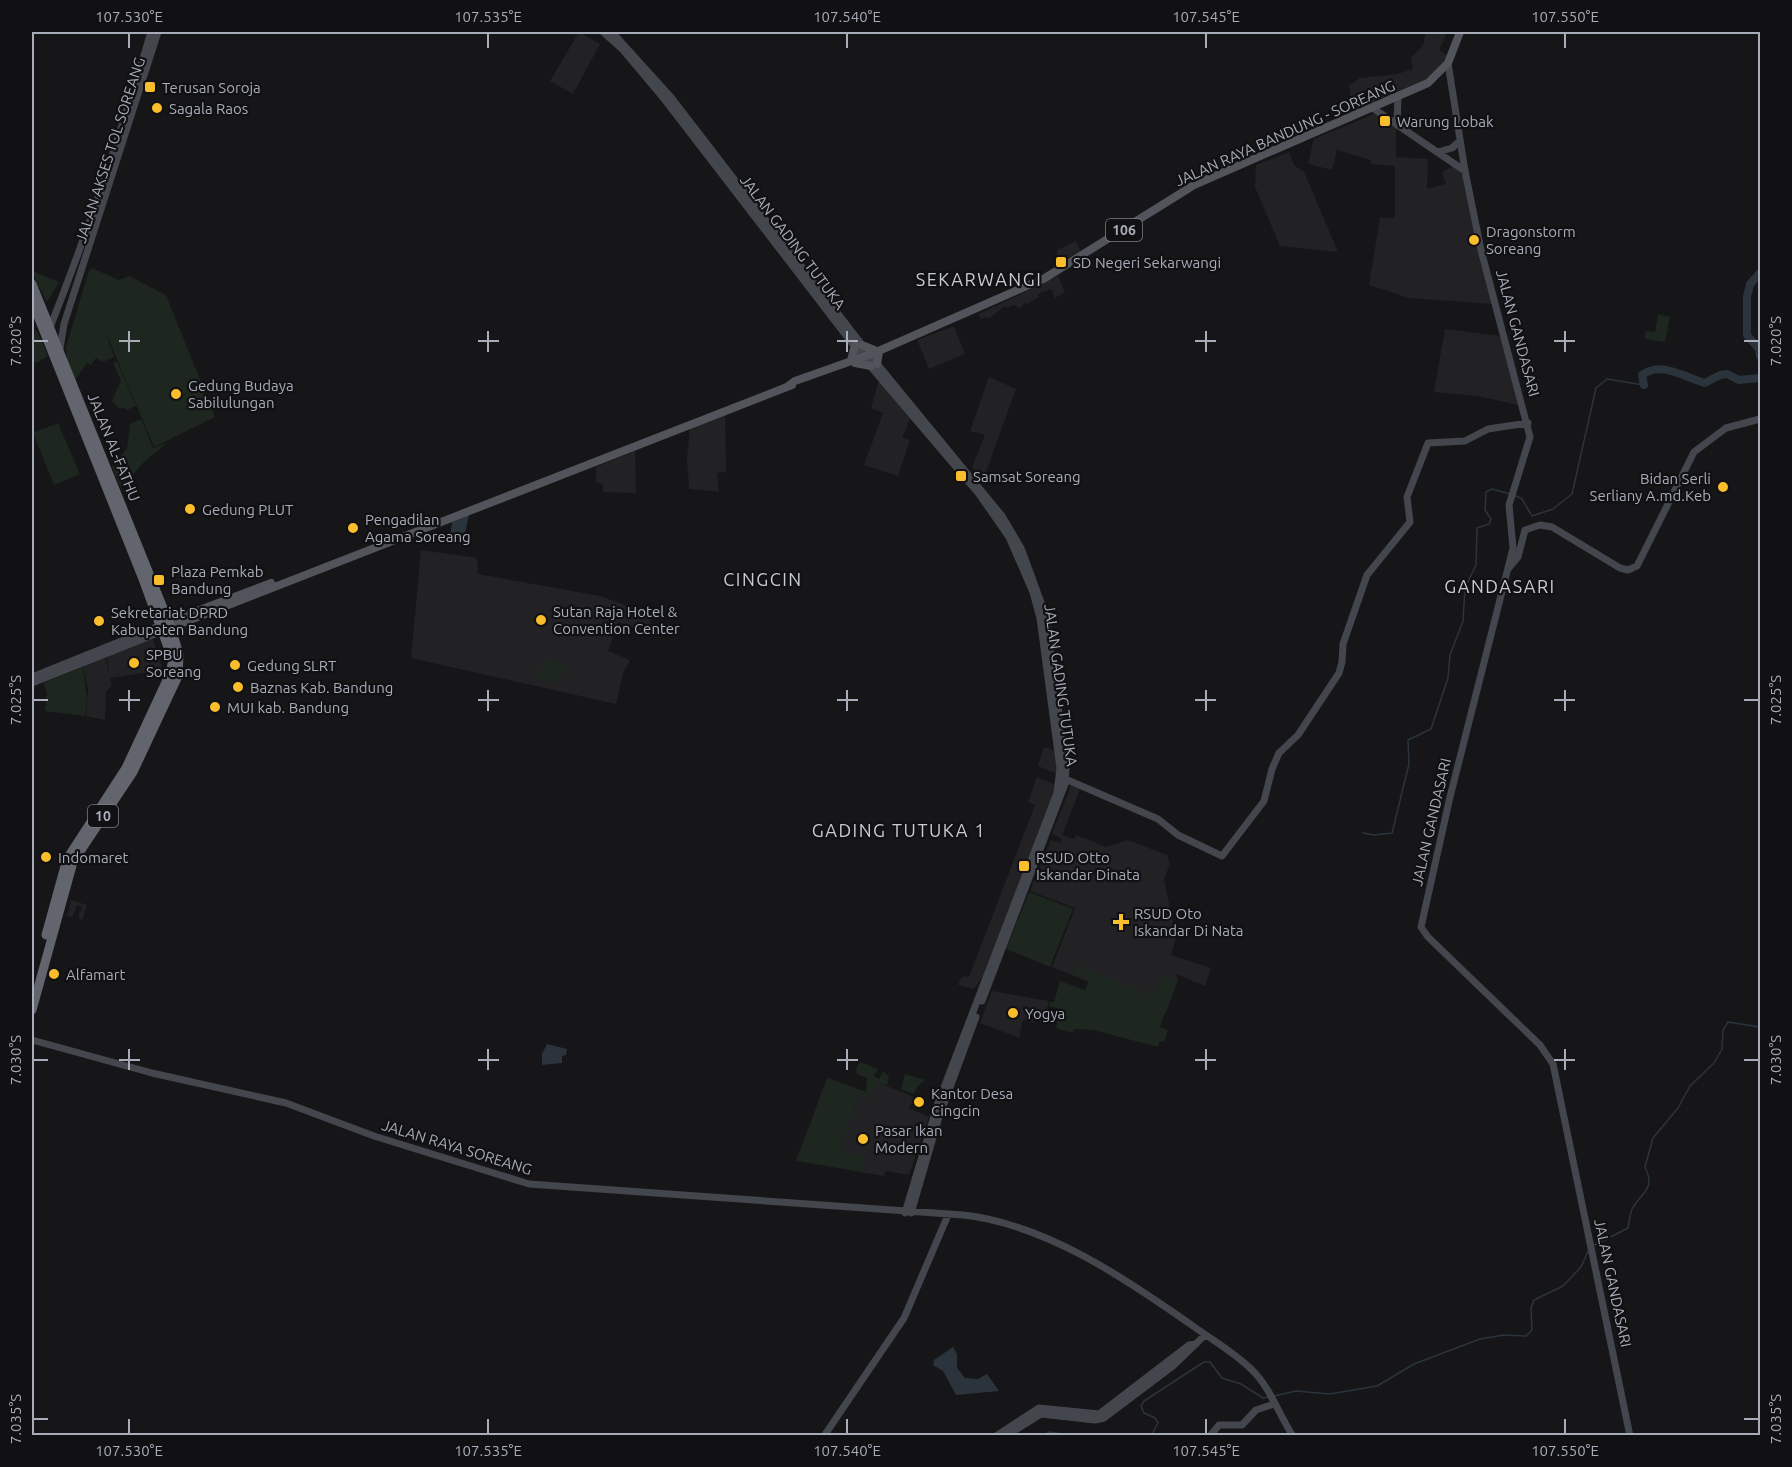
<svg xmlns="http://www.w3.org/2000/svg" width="1792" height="1467" font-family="Ubuntu,sans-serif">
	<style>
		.built { fill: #222225 }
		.green { fill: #1d261f }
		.water { fill: #2b343c }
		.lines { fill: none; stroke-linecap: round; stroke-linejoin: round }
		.stream { stroke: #2b343c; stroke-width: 1.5 }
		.river { stroke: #2b343c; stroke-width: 8 }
		.secondary { stroke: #44464d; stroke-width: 7 }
		.primary { stroke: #52545c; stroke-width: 8 }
		.highway { stroke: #62656e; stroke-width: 9 }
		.ticks { fill: none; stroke: #a7acb8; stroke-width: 2 }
		.poi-dot { fill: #fabd2b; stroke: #111113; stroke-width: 2 }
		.labels { text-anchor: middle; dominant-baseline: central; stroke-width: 4.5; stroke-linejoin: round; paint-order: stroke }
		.shield { fill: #111113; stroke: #7a7e86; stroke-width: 1.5 }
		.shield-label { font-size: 14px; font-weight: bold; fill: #a7acb8 }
		.poi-label { font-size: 15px; fill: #a7acb8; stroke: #111113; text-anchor: start }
		.street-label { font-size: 15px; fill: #a7acb8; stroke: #111113 }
		.quarter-label { font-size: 18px; letter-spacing: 1.5px; fill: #c8cbd4; stroke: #111113 }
		.neatline { fill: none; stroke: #a7acb8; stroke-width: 2 }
		.ticks-label { font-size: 15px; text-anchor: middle; fill: #a7acb8 }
	</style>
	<rect width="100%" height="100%" fill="#161618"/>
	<path class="built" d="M579,32L600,44L573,94L550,81Z
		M1426,32H1442L1446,36L1439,50L1448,56L1434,75L1399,95L1352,113L1349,85L1360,78L1397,74L1413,69L1411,58L1423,45Z
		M1374,114L1396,128V157L1428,159L1427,189L1446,184L1442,172L1453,166L1465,177L1494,304L1409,298L1369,285L1380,218H1395V166L1371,164V160L1337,150L1332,170L1308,164L1314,139Z
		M1289,152L1294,165L1304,172L1338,252L1280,246L1255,187L1256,165Z
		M1076,241L1081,251L1057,265V250Z
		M1058,276L1065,292L1055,298L1051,289L1038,294L1039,297L1027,304L1024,303L1020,309L1014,305L1007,308L1005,306L988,319L987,317L980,319L979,314Z
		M954,326L965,354L929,369L917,340Z
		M1445,329L1501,336L1522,406L1478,396L1434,392Z
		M989,377L1016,389L983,480L972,467L985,435L970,431Z
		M879,380L910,419L902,438L910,440L898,476L864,465L883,413L871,408Z
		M725,414L726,472L717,473L719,492L689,489L687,458L690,428Z
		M635,451L636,493L603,492V484L596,483V467Z
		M421,550L477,558L478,574L600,596L652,615L647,632L618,622L608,651L630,660L623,673L616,704L411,658Z
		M152,637L163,670L110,678L112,686L106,691L105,720L86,716L88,689L83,666L105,656L109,673L107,656Z
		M1044,747L1056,751L1057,774L1038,766Z
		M1037,777L1056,785L1054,792L985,973L974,989L958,985L962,976L969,977L1035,805L1028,802Z
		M1071,785L1080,789L1062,835L1074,839L1076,835L1106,847L1128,840L1167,855L1170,864L1164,879L1176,937L1171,955L1211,968L1205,986L1176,974L1178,980L1166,1013L1052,967L1075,908L1030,891L1051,840L1060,843L1062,839L1052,834Z
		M71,900L87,905L82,920L78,918L82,907L77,905L72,917L67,916Z
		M992,991L1048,1001L1047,1013L1038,1010L1033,1023L1023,1019L1019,1038L980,1023Z
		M827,1078L867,1093L872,1080L914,1097L909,1108L929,1117L909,1175L886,1171L884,1176L796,1161Z"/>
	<path class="green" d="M92,268L119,280L129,276L166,295L215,417L154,447L106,333L114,357L103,362L96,358L91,365L87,363L75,380L67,360L66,347L89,270Z
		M32,271L59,282L47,302L32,273Z
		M1658,314L1670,317L1665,342L1645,339V331L1655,332Z
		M36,329L48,356L36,363L32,361V338Z
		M117,361L136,406L127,410L123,407L120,409L112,401L121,381L113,363Z
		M141,419L153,448L168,442L143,463L121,488L112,467L127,449L130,424Z
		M58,423L80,474L54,485L33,433Z
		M543,660L564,664L560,683L539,679Z
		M83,667L87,701L85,716L45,711L47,692L43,683Z
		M1029,892L1073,909L1050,967L1006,949Z
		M1075,965L1149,994L1158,989L1162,977L1176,981L1160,1027L1168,1030L1164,1042L1160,1041L1158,1047L1093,1030L1074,1029L1073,1033L1056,1028L1060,1009L1049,1006V1002H1054L1060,981L1085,990L1089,980L1071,973Z
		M860,1062L878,1069L874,1076L879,1079L883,1071L889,1076L887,1085L876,1082L871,1100L858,1095L840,1147L844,1151L866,1158L863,1172L796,1160L829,1078L866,1092L867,1078L857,1074L856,1069Z
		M905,1074L925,1080L918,1086L914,1094L901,1089Z"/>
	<path class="water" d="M469,515L464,538L450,539L452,522Z
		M547,1044L567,1049L566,1055L562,1056V1063L542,1065V1054Z
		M953,1347L957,1354V1368L965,1378L978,1379L987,1374L999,1391L956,1395L943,1371L933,1365L934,1360Z"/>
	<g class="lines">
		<path class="stream" d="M1514,495L1522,499L1532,516L1553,509L1572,494L1596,388L1607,379L1644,385
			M1363,833L1374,835L1392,833L1409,764L1408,740L1431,729L1448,678L1450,655L1463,621L1465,588L1476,565L1477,528L1489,524L1491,519L1485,510L1486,492L1492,489L1510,494
			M1760,974V994
			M1593,1246L1628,1228C1629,1222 1630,1214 1632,1209C1642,1191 1656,1190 1645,1167L1653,1138L1678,1108L1690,1086L1714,1063L1722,1049L1723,1030L1728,1022L1760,1027
			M1274,1396L1296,1391L1330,1394L1377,1386L1414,1364L1480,1339L1504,1335L1526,1336L1532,1330L1531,1308L1534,1300L1563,1286L1581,1267L1589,1249
			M1046,1436L1048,1432L1078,1436
			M1151,1436L1158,1423L1155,1418L1144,1413L1141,1406L1144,1401L1204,1362H1210L1222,1378L1241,1384L1263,1398L1269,1397"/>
		<path class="river" d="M1760,273L1750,284L1747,297V335L1759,349L1760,356
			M1644,385L1642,375C1661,360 1686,378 1705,383L1720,375L1727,374L1739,380L1760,378"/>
		<path class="secondary" d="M603,32L623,50L665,100L865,360L979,494L1009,537L1033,592L1040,618L1060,768L1057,793L938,1103L905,1213
			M612,32L670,96L869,354L1002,516L1021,548L1046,616L1066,767L1065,784L982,1001
			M1448,63L1465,171L1481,250L1530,437L1509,505L1513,548L1450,797L1421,927L1428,937L1540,1045L1553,1064L1630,1436
			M1374,109L1465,171
			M1397,123L1398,97
			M1438,152L1452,148L1460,141
			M49,330C88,232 121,132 151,32
			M60,349L64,324L158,32
			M1508,569L1518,557L1525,530L1540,525L1552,527L1620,568L1628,570L1637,566L1694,452L1726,428L1760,419
			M32,677L161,625
			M32,683L163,631
			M1063,778L1158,819L1178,835L1222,856L1264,801L1272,769L1279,753L1298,735L1339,673L1342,662L1343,644L1367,575L1410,522L1407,497L1428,443L1465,441L1488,429L1528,423
			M32,1040L152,1073L286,1103L374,1136L529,1184L963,1215C1046,1224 1126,1279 1193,1326C1212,1340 1234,1352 1252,1370C1270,1387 1279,1415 1293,1436
			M911,1213L939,1117L976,1017
			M824,1436L904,1318L948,1215
			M996,1436L1039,1408L1099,1414L1189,1345L1196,1344
			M1006,1436L1041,1414L1095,1420L1104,1418L1173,1366L1205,1335
			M1210,1436L1219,1425H1242L1256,1410L1274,1404"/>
		<path class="primary" d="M862,345L879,352L877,364
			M851,360L855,345
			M855,363L871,366
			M788,386L795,381L874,353L1045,278L1194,185L1428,83L1448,63L1460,32
			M165,623L271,583
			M167,629L792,385"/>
		<path class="highway" d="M32,284L171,628L179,654L178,676L133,772L73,862L32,1010
			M32,301L143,579L173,661L168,678L126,768L67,859L46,935"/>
	</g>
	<path class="ticks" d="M129,33V48M488,33V48M847,33V48M1206,33V48M1565,33V48M129,331V352M488,331V352M847,331V352M1206,331V352M1565,331V352M33,341H48M119,341H140M478,341H499M837,341H858M1195,341H1216M1554,341H1575M1744,341H1759M129,690V711M488,690V711M847,690V711M1206,690V711M1565,690V711M33,700H48M119,700H140M478,700H499M837,700H858M1195,700H1216M1554,700H1575M1744,700H1759M129,1049V1070M488,1049V1070M847,1049V1070M1206,1049V1070M1565,1049V1070M33,1060H48M119,1060H140M478,1060H499M837,1060H858M1195,1060H1216M1554,1060H1575M1744,1060H1759M33,1419H48M129,1419V1434M488,1419V1434M847,1419V1434M1206,1419V1434M1565,1419V1434M1744,1419H1759"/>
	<g class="poi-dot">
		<rect x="144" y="81" width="12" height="12" rx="3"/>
		<circle cx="157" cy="108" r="6"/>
		<rect x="1379" y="115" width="12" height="12" rx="3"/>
		<circle cx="1474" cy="240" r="6"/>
		<rect x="1055" y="256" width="12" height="12" rx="3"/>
		<circle cx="176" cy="394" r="6"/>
		<rect x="955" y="470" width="12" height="12" rx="3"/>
		<circle cx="1723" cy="487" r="6"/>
		<circle cx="190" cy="509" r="6"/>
		<circle cx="353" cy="528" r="6"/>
		<rect x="153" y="574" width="12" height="12" rx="3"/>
		<circle cx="541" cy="620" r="6"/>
		<circle cx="99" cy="621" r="6"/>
		<circle cx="134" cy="663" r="6"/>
		<circle cx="235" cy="665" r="6"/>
		<circle cx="238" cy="687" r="6"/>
		<circle cx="215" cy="707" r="6"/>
		<circle cx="46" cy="857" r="6"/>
		<rect x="1018" y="860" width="12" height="12" rx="3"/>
		<path d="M1118 913h6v6h6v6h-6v6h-6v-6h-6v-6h6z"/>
		<circle cx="54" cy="974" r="6"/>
		<circle cx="1013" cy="1013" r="6"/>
		<circle cx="919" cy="1102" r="6"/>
		<circle cx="863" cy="1139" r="6"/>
	</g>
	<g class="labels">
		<g class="shield">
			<rect x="1106" y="219" width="36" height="22" rx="4.5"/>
			<rect x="88" y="805" width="30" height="22" rx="4.5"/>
		</g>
		<g class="shield-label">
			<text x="1124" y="230">106</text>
			<text x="103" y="816">10</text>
		</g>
		<g class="poi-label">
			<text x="162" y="87">Terusan Soroja</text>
			<text x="169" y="108">Sagala Raos</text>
			<text x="1397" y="121">Warung Lobak</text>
			<text x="1486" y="231">Dragonstorm<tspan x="1486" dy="17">Soreang</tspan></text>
			<text x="1073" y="262">SD Negeri Sekarwangi</text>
			<text x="188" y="385">Gedung Budaya<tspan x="188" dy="17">Sabilulungan</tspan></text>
			<text x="973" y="476">Samsat Soreang</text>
			<text x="1711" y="478" text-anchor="end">Bidan Serli<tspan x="1711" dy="17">Serliany A.md.Keb</tspan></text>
			<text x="202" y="509">Gedung PLUT</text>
			<text x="365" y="519">Pengadilan<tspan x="365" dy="17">Agama Soreang</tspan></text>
			<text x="171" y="571">Plaza Pemkab<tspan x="171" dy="17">Bandung</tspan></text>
			<text x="553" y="611">Sutan Raja Hotel &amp;<tspan x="553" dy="17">Convention Center</tspan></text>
			<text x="111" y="612">Sekretariat DPRD<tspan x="111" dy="17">Kabupaten Bandung</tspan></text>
			<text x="146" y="654">SPBU<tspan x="146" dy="17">Soreang</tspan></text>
			<text x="247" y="665">Gedung SLRT</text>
			<text x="250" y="687">Baznas Kab. Bandung</text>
			<text x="227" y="707">MUI kab. Bandung</text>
			<text x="58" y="857">Indomaret</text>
			<text x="1036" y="857">RSUD Otto<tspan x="1036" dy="17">Iskandar Dinata</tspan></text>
			<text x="1134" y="913">RSUD Oto<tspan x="1134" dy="17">Iskandar Di Nata</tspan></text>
			<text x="66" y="974">Alfamart</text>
			<text x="1025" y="1013">Yogya</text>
			<text x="931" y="1093">Kantor Desa<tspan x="931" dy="17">Cingcin</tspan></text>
			<text x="875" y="1130">Pasar Ikan<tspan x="875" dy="17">Modern</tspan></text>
		</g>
		<g class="street-label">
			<text transform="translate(1285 133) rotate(-24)">JALAN RAYA BANDUNG - SOREANG</text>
			<text transform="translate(110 150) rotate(-72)">JALAN AKSES TOL SOREANG</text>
			<text transform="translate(793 242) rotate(53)">JALAN GADING TUTUKA</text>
			<text transform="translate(1518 333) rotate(75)">JALAN GANDASARI</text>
			<text transform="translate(114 447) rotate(68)">JALAN AL-FATHU</text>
			<text transform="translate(1061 685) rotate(82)">JALAN GADING TUTUKA</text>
			<text transform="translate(1431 822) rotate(-77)">JALAN GANDASARI</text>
			<text transform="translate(457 1147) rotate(17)">JALAN RAYA SOREANG</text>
			<text transform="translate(1613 1283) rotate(78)">JALAN GANDASARI</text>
		</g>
		<g class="quarter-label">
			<text x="979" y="279">SEKARWANGI</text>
			<text x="763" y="579">CINGCIN</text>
			<text x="1500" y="586">GANDASARI</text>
			<text x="899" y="830">GADING TUTUKA 1</text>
		</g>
	</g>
	<rect width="1792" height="1467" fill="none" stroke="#111113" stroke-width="66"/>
	<rect x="33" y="33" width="1726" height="1401" class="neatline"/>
	<g class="ticks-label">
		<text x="129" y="22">107.530°E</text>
		<text x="488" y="22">107.535°E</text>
		<text x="847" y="22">107.540°E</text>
		<text x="1206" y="22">107.545°E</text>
		<text x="1565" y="22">107.550°E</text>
		<text transform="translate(16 341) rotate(-90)" y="5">7.020°S</text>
		<text transform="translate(1776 341) rotate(-90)" y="5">7.020°S</text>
		<text transform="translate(16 700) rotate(-90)" y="5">7.025°S</text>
		<text transform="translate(1776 700) rotate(-90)" y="5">7.025°S</text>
		<text transform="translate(16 1060) rotate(-90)" y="5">7.030°S</text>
		<text transform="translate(1776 1060) rotate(-90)" y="5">7.030°S</text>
		<text transform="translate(16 1419) rotate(-90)" y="5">7.035°S</text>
		<text transform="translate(1776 1419) rotate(-90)" y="5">7.035°S</text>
		<text x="129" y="1456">107.530°E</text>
		<text x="488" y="1456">107.535°E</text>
		<text x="847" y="1456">107.540°E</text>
		<text x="1206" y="1456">107.545°E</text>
		<text x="1565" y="1456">107.550°E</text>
	</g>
</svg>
